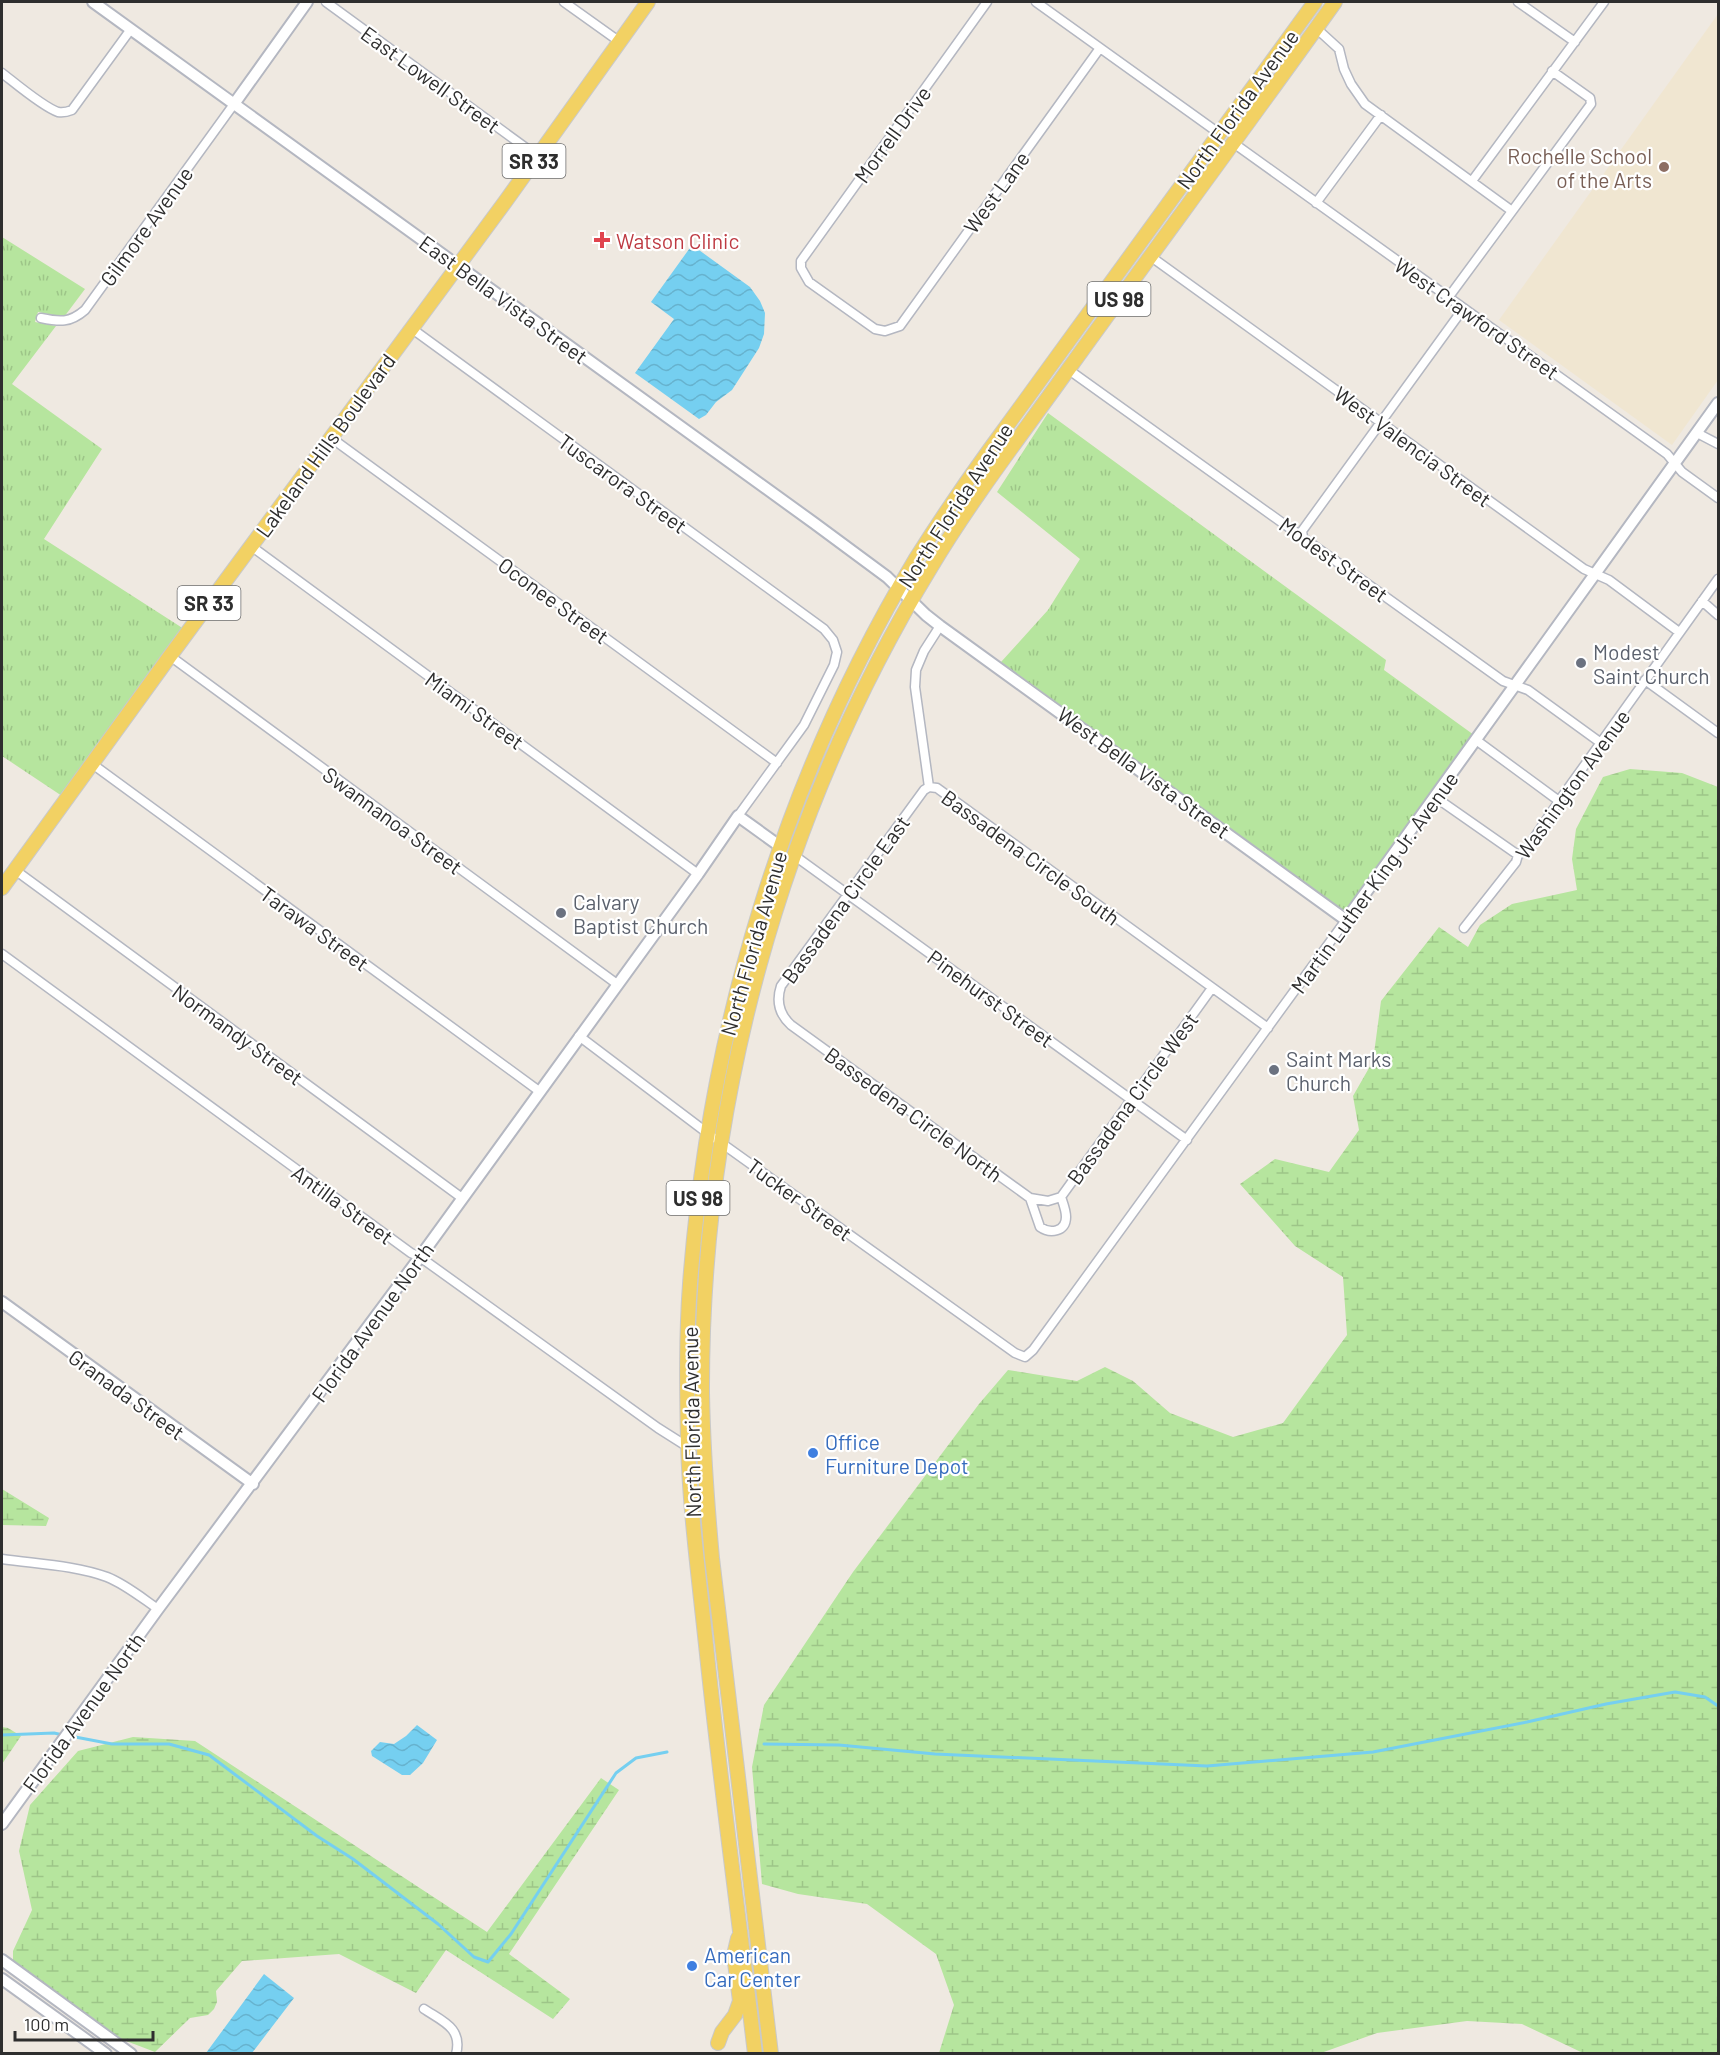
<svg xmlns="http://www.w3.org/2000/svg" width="1720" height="2055" font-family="Barlow,sans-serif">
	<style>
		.education { fill: #f0e6d1 }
		.grass { fill: url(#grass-tufts) }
		.wetland { fill: url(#wetland-marsh) }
		.water { fill: url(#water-waves) }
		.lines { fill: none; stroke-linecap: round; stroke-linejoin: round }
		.stream { stroke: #75cff0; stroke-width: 3 }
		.minor-casing { stroke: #b4b7c1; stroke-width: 11 }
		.tertiary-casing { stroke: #b4b7c1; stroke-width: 14 }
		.primary-casing { stroke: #c9c9c9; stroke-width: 16 }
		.minor { stroke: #fff; stroke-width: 8 }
		.tertiary { stroke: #fff; stroke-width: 10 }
		.primary { stroke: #f2d163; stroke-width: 14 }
		.education-dot { fill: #8d6e63; stroke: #fff; stroke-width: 2 }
		.health-dot { fill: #e0444e; stroke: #fff; stroke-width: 2 }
		.worship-dot { fill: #6b7280; stroke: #fff; stroke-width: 2 }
		.shop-dot { fill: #3f7fe0; stroke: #fff; stroke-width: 2 }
		.labels { text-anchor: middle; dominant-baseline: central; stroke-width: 4.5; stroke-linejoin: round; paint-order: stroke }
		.shield { fill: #fff; stroke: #6d6d6d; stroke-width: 1.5 }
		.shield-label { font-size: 20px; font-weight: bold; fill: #2e2e2e }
		.street-label { font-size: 21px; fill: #2e2e2e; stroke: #fff }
		.education-label { font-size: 21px; fill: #785e54; stroke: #fff; text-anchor: end }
		.health-label { font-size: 21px; fill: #be3a42; stroke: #fff; text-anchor: start }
		.worship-label { font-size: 21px; fill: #5b616d; stroke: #fff; text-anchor: start }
		.shop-label { font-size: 21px; fill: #366cbe; stroke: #fff; text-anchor: start }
	</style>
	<defs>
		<pattern id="grass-tufts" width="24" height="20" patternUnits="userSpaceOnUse" patternTransform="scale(1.5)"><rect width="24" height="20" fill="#b6e59e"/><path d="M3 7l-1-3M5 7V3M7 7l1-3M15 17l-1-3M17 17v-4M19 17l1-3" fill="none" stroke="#9dc588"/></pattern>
		<pattern id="wetland-marsh" width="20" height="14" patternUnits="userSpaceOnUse" patternTransform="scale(1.5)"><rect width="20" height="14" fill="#b6e59e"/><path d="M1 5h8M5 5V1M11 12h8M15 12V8" fill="none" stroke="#9dc588"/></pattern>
		<pattern id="water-waves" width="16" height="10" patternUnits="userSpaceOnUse" patternTransform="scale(1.5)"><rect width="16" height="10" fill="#75cff0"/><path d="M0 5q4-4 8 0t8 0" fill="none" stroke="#66b2ce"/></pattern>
	</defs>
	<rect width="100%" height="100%" fill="#efe9e1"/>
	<path class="education" d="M1718,14V380L1672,445L1499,320Z"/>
	<path class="grass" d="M2,237L85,289L64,317L38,312L35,322L56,326L12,384L102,449L44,539L184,629L62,796L2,756Z
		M1048,413L1386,660L1384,670L1474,735L1345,913L1001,662L1048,610L1080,559L997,492Z"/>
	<path class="wetland" d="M1630,769L1682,773L1718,787V2053H1583L1522,2024L1467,2021L1377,2033L1321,2053H939L954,2005L936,1954L867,1904L798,1894L762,1884L752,1767L764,1705L853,1572L979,1404L1008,1370L1077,1381L1105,1367L1133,1381L1170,1413L1233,1437L1283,1423L1347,1335L1343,1277L1295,1246L1240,1184L1275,1159L1329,1172L1359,1130L1353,1096L1373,1061L1381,1001L1439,927L1468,947L1480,925L1512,904L1577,890L1572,859L1576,829L1603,777Z
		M2,1489L49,1518L46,1526L2,1525Z
		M2,1727L8,1728L21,1736L2,1764Z
		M133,1737L195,1741L487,1932L601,1778L619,1790L509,1954L570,1999L553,2019L446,1950L416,1993L339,1954L242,1961L216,1991L217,2002L214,2009L208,2015L190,2018L155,2052L121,2039L13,1962V1951L32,1910L19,1851L30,1805L78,1751Z"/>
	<path class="water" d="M692,245L750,287L760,301L765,313L764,334L759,348L732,390L716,402L706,415L699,419L635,373L674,319L651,302Z
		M417,1725L437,1740L423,1763L410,1775H402L372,1756L371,1751L380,1742L394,1744L406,1736Z
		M264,1974L294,1998L252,2053H206Z"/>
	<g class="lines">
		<path class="stream" d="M2,1735L54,1733L63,1735
			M70,1736L112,1744H169L209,1755L317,1836L353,1859L438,1924L474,1957L488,1962L511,1934L616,1773L636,1758L667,1752
			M764,1744L839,1745L935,1754L1207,1766L1373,1752L1527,1722L1606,1704L1675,1692L1705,1697L1718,1706"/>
		<defs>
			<path id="minor" d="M326,2L537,156
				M564,2L620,42
				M987,2L801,261V268L809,282L875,329L885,331L900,326L1100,48
				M1036,2L1220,134
				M1518,2L1575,42
				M1316,28L1339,49L1344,69L1351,84L1365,104L1512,211
				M2,73C15,83 43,107 58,112C63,113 67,112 72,110L131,29
				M1232,142L1667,454L1682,472L1718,498
				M1472,181L1604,2
				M1316,203L1381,115
				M1150,256L1584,569L1609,580L1679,632
				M1448,298L1591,104L1590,98L1552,71
				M41,318C60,322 70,323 85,310L234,104
				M411,328L824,629L833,640L837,652L834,665L804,725L738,816
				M1069,370L1503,681L1528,690L1601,743
				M1697,433L1718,444
				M330,437L777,763
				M1303,537L1302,531L1463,309
				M251,546L698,874
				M1702,601L1718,615
				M170,656L617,984
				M1645,680L1718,733
				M1476,740L1559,801
				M91,763L539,1091
				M929,787L924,790L781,986C776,1001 779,1014 791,1025L1030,1198L1048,1201L1061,1197L1212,988
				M929,787L937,788L1268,1028
				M929,787L915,687L916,670L924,651L940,626
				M1435,797L1518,855
				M795,856L1187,1140
				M15,870L462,1198
				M1464,928L1516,862L1518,855L1526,850L1559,801L1718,579
				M2,954L411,1253L420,1257L658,1428L688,1447
				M579,1036L706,1132L1015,1353L1025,1357L1033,1350L1346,920
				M1030,1198L1040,1227C1050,1234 1066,1232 1066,1217C1066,1210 1063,1203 1061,1197
				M2,1559C36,1564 74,1565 107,1577C125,1584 142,1598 158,1609
				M424,2009C442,2021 463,2028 456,2054"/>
			<path id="tertiary" d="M93,2L814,523L887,577L926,615L940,626L1346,920L1718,403
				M234,104L307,2
				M2,1302L253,1484
				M2,1824L158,1609L420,1257L698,874L738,816L781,847
				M2,1960L131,2054
				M2,1979L106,2054"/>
			<path id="primary" d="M2,888L170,656L505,202L648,2
				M718,2043L722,2032L735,2015L740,2001L734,1955L738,1938
				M755,2054C739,1917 720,1781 706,1645C699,1578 690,1511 688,1444C687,1391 686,1337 690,1284C709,1029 783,780 915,560C939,522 964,485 990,449L1315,2
				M771,2054L712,1558C707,1503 703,1448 702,1393C701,1104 781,813 931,567C973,497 1023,433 1070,367C1158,245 1248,124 1335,2"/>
		</defs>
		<use href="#minor" class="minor-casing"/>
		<use href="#tertiary" class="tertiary-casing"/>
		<use href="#primary" class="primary-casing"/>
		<use href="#minor" class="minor"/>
		<use href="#tertiary" class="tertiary"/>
		<use href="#primary" class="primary"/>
	</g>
	<circle class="education-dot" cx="1664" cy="167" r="6"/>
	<path class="health-dot" d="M599 231h6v6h6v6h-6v6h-6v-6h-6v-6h6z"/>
	<g class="worship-dot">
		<circle cx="1581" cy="663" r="6"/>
		<circle cx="561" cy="913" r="6"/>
		<circle cx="1274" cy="1070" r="6"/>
	</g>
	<g class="shop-dot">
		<circle cx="813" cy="1453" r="6"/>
		<circle cx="692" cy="1966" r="6"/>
	</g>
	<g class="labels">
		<g class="shield">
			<rect x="502.5" y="144" width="63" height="34" rx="4.5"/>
			<rect x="1087.5" y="282" width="63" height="34" rx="4.5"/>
			<rect x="177.5" y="586" width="63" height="34" rx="4.5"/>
			<rect x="666.5" y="1181" width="63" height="34" rx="4.5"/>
		</g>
		<g class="shield-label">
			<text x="534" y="161">SR 33</text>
			<text x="1119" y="299">US 98</text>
			<text x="209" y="603">SR 33</text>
			<text x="698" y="1198">US 98</text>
		</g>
		<g class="street-label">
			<text transform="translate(431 79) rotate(36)">East Lowell Street</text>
			<text transform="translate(1237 109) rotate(-54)">North Florida Avenue</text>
			<text transform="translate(892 134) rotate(-54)">Morrell Drive</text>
			<text transform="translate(996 192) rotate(-54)">West Lane</text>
			<text transform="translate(146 226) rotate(-54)">Gilmore Avenue</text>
			<text transform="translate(504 299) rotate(36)">East Bella Vista Street</text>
			<text transform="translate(1477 318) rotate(35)">West Crawford Street</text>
			<text transform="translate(325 445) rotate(-54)">Lakeland Hills Boulevard</text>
			<text transform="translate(1413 446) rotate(36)">West Valencia Street</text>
			<text transform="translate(623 483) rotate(36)">Tuscarora Street</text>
			<text transform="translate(955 505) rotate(-57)">North Florida Avenue</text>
			<text transform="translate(1334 559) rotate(36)">Modest Street</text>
			<text transform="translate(554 600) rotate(36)">Oconee Street</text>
			<text transform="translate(475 710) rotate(36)">Miami Street</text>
			<text transform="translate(1144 772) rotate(36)">West Bella Vista Street</text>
			<text transform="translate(1572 784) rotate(-54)">Washington Avenue</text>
			<text transform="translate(393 820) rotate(36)">Swannanoa Street</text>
			<text transform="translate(1031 857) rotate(36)">Bassadena Circle South</text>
			<text transform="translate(1374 882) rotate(-54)">Martin Luther King Jr. Avenue</text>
			<text transform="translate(845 899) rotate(-54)">Bassadena Circle East</text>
			<text transform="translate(315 928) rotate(36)">Tarawa Street</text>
			<text transform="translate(753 943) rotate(-74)">North Florida Avenue</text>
			<text transform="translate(991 998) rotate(36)">Pinehurst Street</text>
			<text transform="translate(238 1034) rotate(36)">Normandy Street</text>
			<text transform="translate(1132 1098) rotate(-54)">Bassadena Circle West</text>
			<text transform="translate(914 1114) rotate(36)">Bassedena Circle North</text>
			<text transform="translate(800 1199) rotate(36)">Tucker Street</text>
			<text transform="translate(343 1204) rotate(36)">Antilla Street</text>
			<text transform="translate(372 1322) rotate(-54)">Florida Avenue North</text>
			<text transform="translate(127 1394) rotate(36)">Granada Street</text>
			<text transform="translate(691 1422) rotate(-91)">North Florida Avenue</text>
			<text transform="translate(83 1712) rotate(-54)">Florida Avenue North</text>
		</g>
		<g class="education-label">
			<text x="1652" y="155">Rochelle School<tspan x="1652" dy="24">of the Arts</tspan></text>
		</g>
		<g class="health-label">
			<text x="616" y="240">Watson Clinic</text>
		</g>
		<g class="worship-label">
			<text x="1593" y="651">Modest<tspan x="1593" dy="24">Saint Church</tspan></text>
			<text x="573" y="901">Calvary<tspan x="573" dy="24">Baptist Church</tspan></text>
			<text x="1286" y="1058">Saint Marks<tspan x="1286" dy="24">Church</tspan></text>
		</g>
		<g class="shop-label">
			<text x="825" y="1441">Office<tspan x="825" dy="24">Furniture Depot</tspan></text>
			<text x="704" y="1954">American<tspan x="704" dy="24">Car Center</tspan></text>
		</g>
	</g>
	<rect width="1720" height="2055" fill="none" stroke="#2e2e2e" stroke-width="6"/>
	<path d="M15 2031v9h138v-9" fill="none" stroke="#2e2e2e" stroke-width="3"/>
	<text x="24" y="2031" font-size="18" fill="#2e2e2e" stroke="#ffffff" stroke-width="4.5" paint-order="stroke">100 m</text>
</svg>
